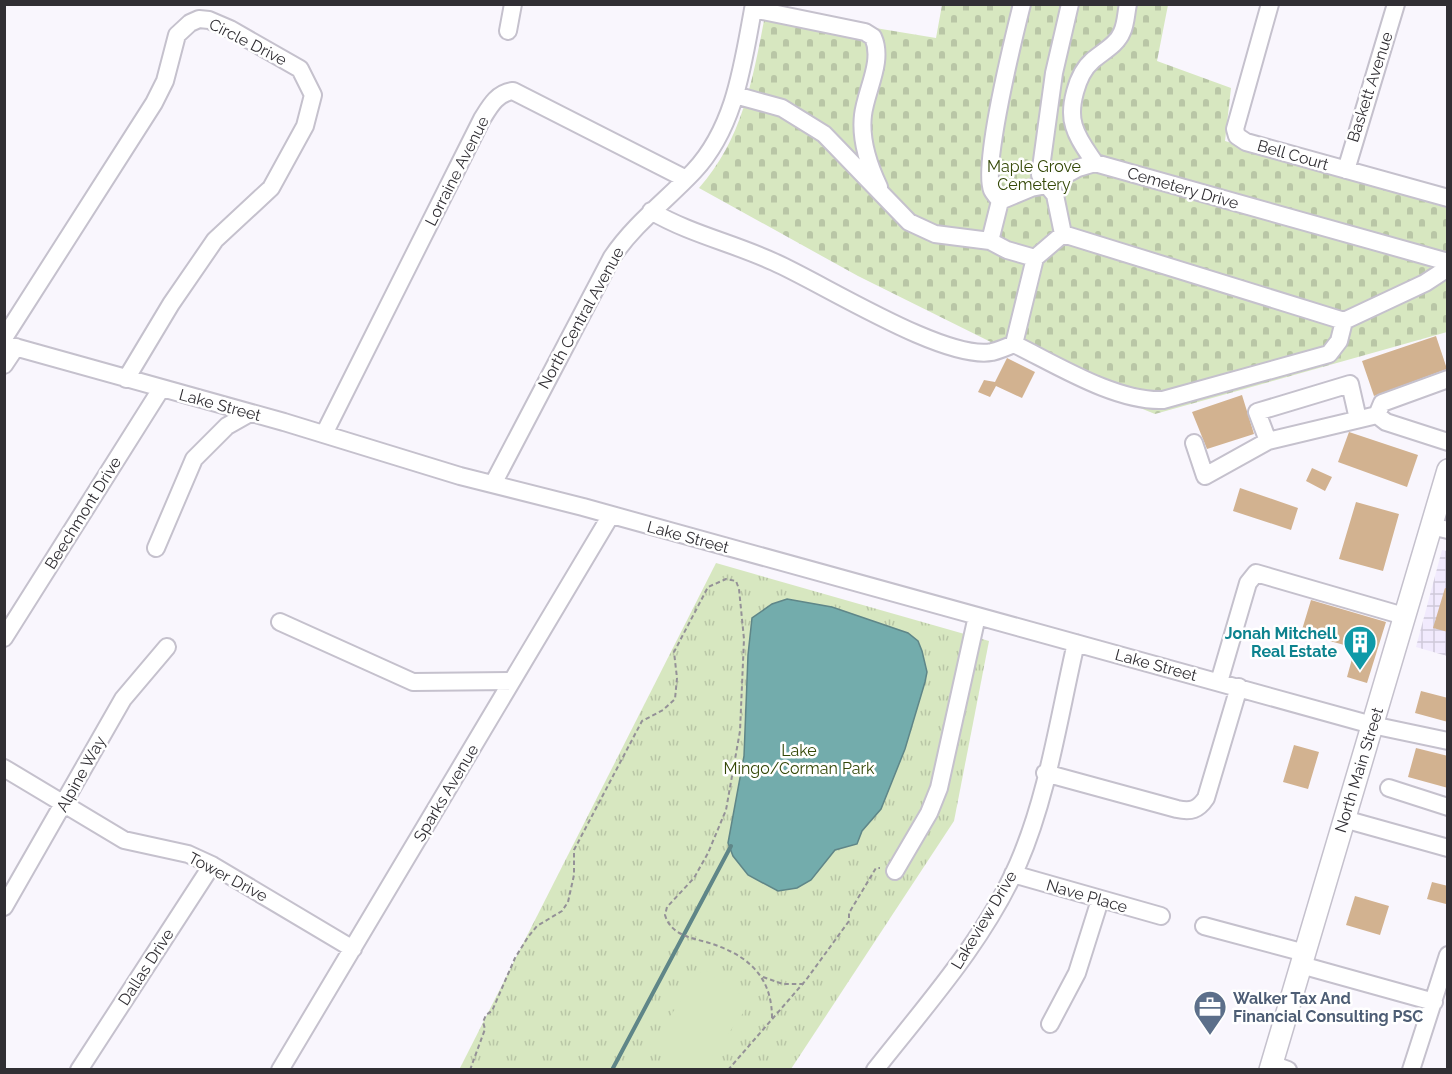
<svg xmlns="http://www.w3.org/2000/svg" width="1452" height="1074" font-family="Raleway,sans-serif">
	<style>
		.industrial { fill: url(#industrial-grid) }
		.cemetery { fill: url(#cemetery-stones) }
		.park { fill: url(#park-tufts) }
		.pitch { fill: #d7e7c0 }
		.water { fill: #73acac; stroke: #5f8688; stroke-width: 1.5 }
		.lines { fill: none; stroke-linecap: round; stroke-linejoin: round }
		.stream { stroke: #5f8688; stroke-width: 4 }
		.building { fill: #d2b290 }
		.minor-casing { stroke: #c5c1cd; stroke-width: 20 }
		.major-casing { stroke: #c5c1cd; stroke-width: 24 }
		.path { stroke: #949197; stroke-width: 2; stroke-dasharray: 4.5 3; stroke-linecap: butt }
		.minor { stroke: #fff; stroke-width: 16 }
		.major { stroke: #fff; stroke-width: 21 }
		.labels { text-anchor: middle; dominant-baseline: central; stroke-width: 5; stroke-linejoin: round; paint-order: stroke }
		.street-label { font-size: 16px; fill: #312f34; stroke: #fff }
		.park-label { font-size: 16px; fill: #344807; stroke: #fff }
		.culture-label { font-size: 16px; font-weight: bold; fill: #0d838f; stroke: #fff; text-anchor: end }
		.service-label { font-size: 16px; font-weight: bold; fill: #4e5e75; stroke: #fff; text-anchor: start }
	</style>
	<defs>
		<pattern id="industrial-grid" width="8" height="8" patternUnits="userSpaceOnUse" patternTransform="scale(1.5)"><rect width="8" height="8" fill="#f1eafd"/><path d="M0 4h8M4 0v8" fill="none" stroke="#cfc9d9"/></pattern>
		<pattern id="cemetery-stones" width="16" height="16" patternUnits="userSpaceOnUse" patternTransform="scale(1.5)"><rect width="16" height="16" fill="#d7e7c0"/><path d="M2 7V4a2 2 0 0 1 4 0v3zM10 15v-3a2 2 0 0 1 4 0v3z" fill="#b9c6a6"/></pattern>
		<pattern id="park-tufts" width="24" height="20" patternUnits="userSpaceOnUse" patternTransform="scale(1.5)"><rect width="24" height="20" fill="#d7e7c0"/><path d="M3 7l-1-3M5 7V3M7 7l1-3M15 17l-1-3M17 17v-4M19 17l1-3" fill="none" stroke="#b9c6a6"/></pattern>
	</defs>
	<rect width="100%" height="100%" fill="#f9f6fd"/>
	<path class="industrial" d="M1442,550L1447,551V656L1416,647Z"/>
	<path class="cemetery" d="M942,5H1168L1157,61L1231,88L1225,141L1447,208V332L1155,414L1051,372L858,276L699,188C744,138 754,73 766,10L936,38Z"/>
	<path class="park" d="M716,563L989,641L954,821L791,1069L459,1070Z"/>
	<path class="pitch" d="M703,969L751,1002L703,1069H684L650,1045Z"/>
	<path class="water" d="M787,599L832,607L908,633L918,641L922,651L927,672L925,682L905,749L881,809L862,831L857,844L835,850L811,880L797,888L778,891L748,875L733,856L728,843L744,756L748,655L752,618L772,604Z"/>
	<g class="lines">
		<path class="stream" d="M612,1070L731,846"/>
	</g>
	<path class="building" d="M1436,336L1447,369L1374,396L1362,361Z
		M1007,358L1035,372L1022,398L996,386L990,397L978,392L984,380L995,382Z
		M1242,395L1254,434L1207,449L1192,412Z
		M1349,432L1418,455L1407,487L1338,462Z
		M1312,468L1332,477L1325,491L1306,481Z
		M1240,488L1298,508L1291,530L1233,511Z
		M1356,502L1399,514L1383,571L1339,559Z
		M1445,588L1448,589V632L1433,628Z
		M1311,600L1386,622L1367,683L1347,677L1355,648L1301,633Z
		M1421,691L1448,698V722L1415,713Z
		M1294,745L1319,752L1308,789L1283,782Z
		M1416,748L1448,756V788L1408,777Z
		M1432,882L1448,886L1446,904L1427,899Z
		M1355,896L1389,906L1380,935L1346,925Z"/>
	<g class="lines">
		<defs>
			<path id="minor" d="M1070,4L1054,73L1040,175L1047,185L1078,168L1095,163
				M1128,4C1126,13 1126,24 1122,32C1117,45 1102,52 1092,61C1077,74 1068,108 1074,126C1078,140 1087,151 1095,163L1448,262
				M1270,4L1235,129L1237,136L1246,142L1448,198
				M753,9L865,32L873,37C884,61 866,90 863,115C860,140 868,164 879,187
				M508,31L513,4
				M735,95L782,108L824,134L909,222L935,234L990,241
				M1346,170L1396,4
				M1000,201C998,198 994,194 992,190C982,166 1014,36 1022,4
				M651,211C690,234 733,243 774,262C822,283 944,361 992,352C1000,350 1007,347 1014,344
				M1063,234L1055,195L1047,185L1031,188L1000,201L990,241L1007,250L1035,258L1063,234L1344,321
				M1035,258L1014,344C1057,365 1116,402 1163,400L1329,354L1339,341L1344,321L1425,283L1448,268
				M4,338L154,103L165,81L177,35L190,23L199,19L209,20L230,29L300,69L313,95L305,126L271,188L215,240L171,304L126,379
				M4,344L284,422L460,476L583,507L1372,725L1448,741
				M4,365L16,347
				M1448,379L1382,403L1377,415L1386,422L1448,442
				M324,434L482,119C490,106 497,93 513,91L686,179
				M1268,441L1257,412L1350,384L1358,419
				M1194,443L1205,476L1268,441L1377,415
				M493,484L612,257C635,223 667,200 694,171C736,126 743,62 754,4
				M1431,526L1448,530
				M156,548L194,459L227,426L250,413
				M280,622L413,682L512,681
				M4,638L161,389
				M1219,682L1248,583L1256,573L1404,616
				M4,768L124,840L188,854L212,865L353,949
				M1045,773L1177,809C1191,812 1198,810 1206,798L1239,687
				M1389,788L1448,807
				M1344,819L1448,848
				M895,871L929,813L939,788L977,616
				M1013,874L1161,916
				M4,907L123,699L167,647
				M1204,926L1305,953
				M1301,965L1434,1002
				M1050,1024L1077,973L1100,900
				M1272,1064L1288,1070
				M79,1070L212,865
				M280,1070L611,515
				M875,1070C927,1004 984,941 1018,864C1048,795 1059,716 1076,643
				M1411,1070L1448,955"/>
			<path id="major" d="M1270,1070L1448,470"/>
		</defs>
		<use href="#minor" class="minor-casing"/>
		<use href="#major" class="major-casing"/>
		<path class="path" d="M763,977L783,984H804
			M470,1070L485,1029L483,1022L486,1015L492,1011L515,958L528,937L537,926L562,911L568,902L574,875V850L642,721L663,710L675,699L677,678L674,652L708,587L726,579L736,581L739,589L744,639L740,731L726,810L708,853L694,878L667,907L665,915C672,939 699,938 718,946C753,959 772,981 772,1018
			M728,1070L806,980L849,921V913L876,868H880"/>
		<use href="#minor" class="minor"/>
		<use href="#major" class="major"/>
	</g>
	<defs>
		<symbol id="building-pin" viewBox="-11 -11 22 30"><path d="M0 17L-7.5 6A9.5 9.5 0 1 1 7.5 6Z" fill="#0f9aa8" stroke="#fff"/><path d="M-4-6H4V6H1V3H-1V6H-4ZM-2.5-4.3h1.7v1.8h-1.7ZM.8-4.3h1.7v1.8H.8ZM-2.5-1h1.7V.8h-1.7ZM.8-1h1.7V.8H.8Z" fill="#fff"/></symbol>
		<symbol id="office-pin" viewBox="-11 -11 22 30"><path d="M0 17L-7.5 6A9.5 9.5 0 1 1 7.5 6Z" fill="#5c6f8a" stroke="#fff"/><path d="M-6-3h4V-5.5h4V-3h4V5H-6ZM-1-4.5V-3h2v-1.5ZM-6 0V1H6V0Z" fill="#fff"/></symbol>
	</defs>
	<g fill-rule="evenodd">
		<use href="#building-pin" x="1341" y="623" width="38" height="52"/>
		<use href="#office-pin" x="1191" y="988" width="38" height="52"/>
	</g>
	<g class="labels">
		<g class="street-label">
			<text transform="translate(248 42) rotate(27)">Circle Drive</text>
			<text transform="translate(1370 87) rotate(-72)">Baskett Avenue</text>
			<text transform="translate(1293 155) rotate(16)">Bell Court</text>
			<text transform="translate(457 171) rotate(-63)">Lorraine Avenue</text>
			<text transform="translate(1183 188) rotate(16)">Cemetery Drive</text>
			<text transform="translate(581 318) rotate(-61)">North Central Avenue</text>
			<text transform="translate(220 405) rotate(15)">Lake Street</text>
			<text transform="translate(83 513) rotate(-58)">Beechmont Drive</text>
			<text transform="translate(688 537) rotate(15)">Lake Street</text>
			<text transform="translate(1156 665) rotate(15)">Lake Street</text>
			<text transform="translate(1359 770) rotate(-73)">North Main Street</text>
			<text transform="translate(81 774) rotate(-61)">Alpine Way</text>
			<text transform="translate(446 793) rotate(-59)">Sparks Avenue</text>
			<text transform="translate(228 877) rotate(28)">Tower Drive</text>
			<text transform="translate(1087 896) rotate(16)">Nave Place</text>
			<text transform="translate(984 920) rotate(-59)">Lakeview Drive</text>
			<text transform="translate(146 967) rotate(-57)">Dallas Drive</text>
		</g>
		<g class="park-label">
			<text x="1034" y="166">Maple Grove<tspan x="1034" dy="18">Cemetery</tspan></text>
			<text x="799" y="750">Lake<tspan x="799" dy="18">Mingo/Corman Park</tspan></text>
		</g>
		<g class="culture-label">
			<text x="1337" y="633">Jonah Mitchell<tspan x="1337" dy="18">Real Estate</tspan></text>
		</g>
		<g class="service-label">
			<text x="1233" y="998">Walker Tax And<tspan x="1233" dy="18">Financial Consulting PSC</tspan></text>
		</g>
	</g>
	<rect width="1452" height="1074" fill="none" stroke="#312f34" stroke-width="12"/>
</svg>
